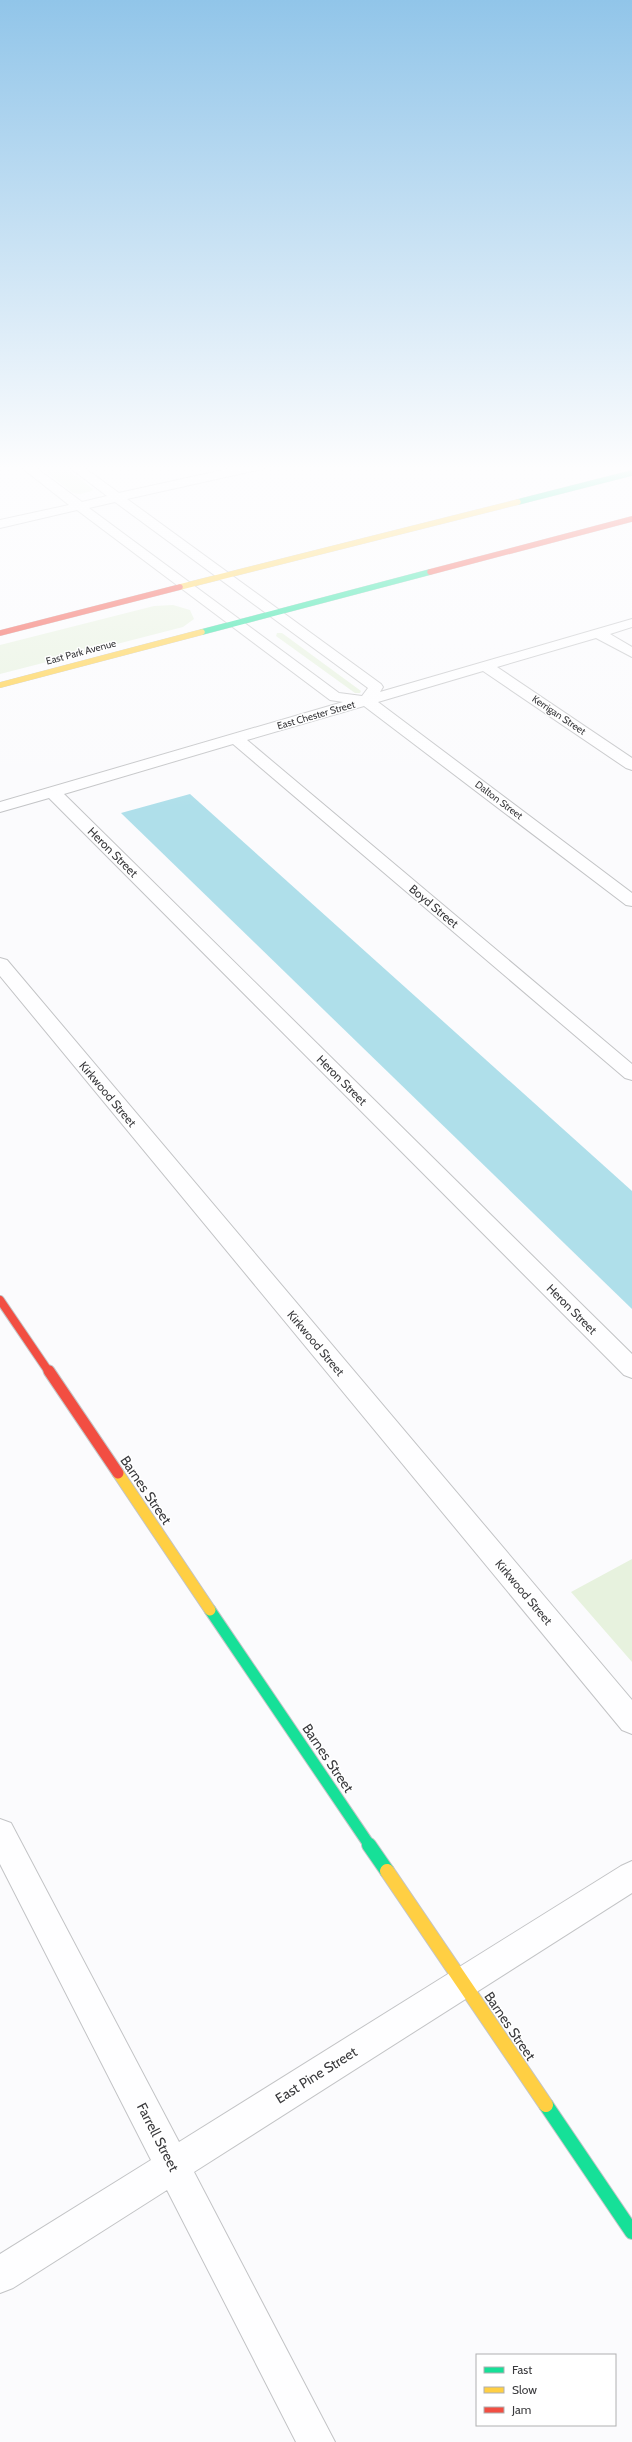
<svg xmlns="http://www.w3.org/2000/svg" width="632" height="2442" font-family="Cabin,sans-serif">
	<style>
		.green { fill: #e7f2de }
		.water { fill: #afdfea }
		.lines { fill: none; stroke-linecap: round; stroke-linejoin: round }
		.street-casing { stroke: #c3c4c6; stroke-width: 2 }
		.fast-far2-casing { stroke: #c3c4c6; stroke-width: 6 }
		.fast-far1-casing { stroke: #c3c4c6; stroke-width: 13 }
		.fast-casing { stroke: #c3c4c6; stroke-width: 16 }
		.slow-far2-casing { stroke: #c3c4c6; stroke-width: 6 }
		.slow-far1-casing { stroke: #c3c4c6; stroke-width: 13 }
		.slow-casing { stroke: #c3c4c6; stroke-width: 16 }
		.jam-far2-casing { stroke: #c3c4c6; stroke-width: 6 }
		.jam-far1-casing { stroke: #c3c4c6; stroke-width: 10 }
		.jam-casing { stroke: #c3c4c6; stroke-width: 13 }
		.street { fill: #fefeff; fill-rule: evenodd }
		.fast-far2 { stroke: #16e098; stroke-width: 5.5 }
		.fast-far1 { stroke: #16e098; stroke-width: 11 }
		.fast { stroke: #16e098; stroke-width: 14 }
		.slow-far2 { stroke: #ffcf43; stroke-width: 5.5 }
		.slow-far1 { stroke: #ffcf43; stroke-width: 11 }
		.slow { stroke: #ffcf43; stroke-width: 14 }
		.jam-far2 { stroke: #f24e42; stroke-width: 5.5 }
		.jam-far1 { stroke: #f24e42; stroke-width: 8 }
		.jam { stroke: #f24e42; stroke-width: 11 }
		.labels { text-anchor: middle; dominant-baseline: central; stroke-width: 3; stroke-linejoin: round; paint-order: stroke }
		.far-street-label { font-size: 10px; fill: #3a3a3d; stroke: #fff }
		.street-label { font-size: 12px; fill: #3a3a3d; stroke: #fff }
		.near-street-label { font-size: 14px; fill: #3a3a3d; stroke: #fff }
	</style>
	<rect width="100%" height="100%" fill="#fbfbfd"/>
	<path class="green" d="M36,464H60L93,489L92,491L80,494L73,493Z
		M173,605L190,610L194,619L183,627L0,674V645L154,606Z
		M277,633H282L361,691L360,693H355L276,636Z
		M632,1559V1662L571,1592Z"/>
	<path class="water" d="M190,794L632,1191V1309L121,813Z"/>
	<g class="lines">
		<defs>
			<path id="street" d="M17,464H31L82,502L107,496L65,464H79L119,493L250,464H272L266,468L127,499L381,684L383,687L380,692L632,619V627L610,634L632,647V657L596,638L497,667L632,758V770L626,768L483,671L378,702L632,893V906L626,905L364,706L247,740L632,1064V1080L625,1078L233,744L64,794L632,1354V1378L624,1375L49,798L0,812V802L343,702L330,700L77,510L0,528V520L69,505ZM115,502L368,688L362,696L339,693L89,508Z
				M0,958L7,960L632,1700V1734L622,1730L0,976Z
				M0,1819L11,1823L179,2142L621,1866L632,1861V1893L194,2172L335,2442H296L167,2190L13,2288L0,2293V2254L151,2160L0,1864Z"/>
			<path id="fast-far2" d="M518,502L632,473
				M202,632L430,572"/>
			<path id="fast-far1" d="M210,1610L370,1846"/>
			<path id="fast" d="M369,1845L387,1871
				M546,2105L632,2232"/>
			<path id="slow-far2" d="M180,587L518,502
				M0,685L202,632"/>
			<path id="slow-far1" d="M118,1473L210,1610"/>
			<path id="slow" d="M387,1871L546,2105"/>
			<path id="jam-far2" d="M430,572L632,519
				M0,633L180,587"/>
			<path id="jam-far1" d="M0,1300L49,1372"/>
			<path id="jam" d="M49,1371L118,1473"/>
		</defs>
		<use href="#street" class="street-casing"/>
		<use href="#fast-far2" class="fast-far2-casing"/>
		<use href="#fast-far1" class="fast-far1-casing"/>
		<use href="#fast" class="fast-casing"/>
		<use href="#slow-far2" class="slow-far2-casing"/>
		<use href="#slow-far1" class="slow-far1-casing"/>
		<use href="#slow" class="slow-casing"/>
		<use href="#jam-far2" class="jam-far2-casing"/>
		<use href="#jam-far1" class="jam-far1-casing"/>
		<use href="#jam" class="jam-casing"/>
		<use href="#street" class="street"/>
		<use href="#fast-far2" class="fast-far2"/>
		<use href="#fast-far1" class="fast-far1"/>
		<use href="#fast" class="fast"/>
		<use href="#slow-far2" class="slow-far2"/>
		<use href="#slow-far1" class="slow-far1"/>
		<use href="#slow" class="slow"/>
		<use href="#jam-far2" class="jam-far2"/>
		<use href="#jam-far1" class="jam-far1"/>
		<use href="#jam" class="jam"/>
	</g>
	<linearGradient id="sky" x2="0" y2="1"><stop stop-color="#91c5e9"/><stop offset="0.58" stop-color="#fdfdfe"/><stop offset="1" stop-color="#fdfdfe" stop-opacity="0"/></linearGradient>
	<rect width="632" height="806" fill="url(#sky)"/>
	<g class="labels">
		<g class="far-street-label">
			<text transform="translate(81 652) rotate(-15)">East Park Avenue</text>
			<text transform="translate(316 715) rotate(-16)">East Chester Street</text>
			<text transform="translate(559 715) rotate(34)">Kerrigan Street</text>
			<text transform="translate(499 800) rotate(37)">Dalton Street</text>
		</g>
		<g class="street-label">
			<text transform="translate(113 852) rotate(45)">Heron Street</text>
			<text transform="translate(434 906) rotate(40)">Boyd Street</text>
			<text transform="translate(342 1080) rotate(45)">Heron Street</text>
			<text transform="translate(108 1094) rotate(50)">Kirkwood Street</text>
			<text transform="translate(572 1309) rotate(45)">Heron Street</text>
			<text transform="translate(316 1343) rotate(50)">Kirkwood Street</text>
			<text transform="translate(524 1592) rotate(50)">Kirkwood Street</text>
		</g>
		<g class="near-street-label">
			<text transform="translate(146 1490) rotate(56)">Barnes Street</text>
			<text transform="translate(328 1758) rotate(56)">Barnes Street</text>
			<text transform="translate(510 2026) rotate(56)">Barnes Street</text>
			<text transform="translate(316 2075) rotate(-32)">East Pine Street</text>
			<text transform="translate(158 2137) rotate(63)">Farrell Street</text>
		</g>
	</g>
	<rect x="476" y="2354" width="140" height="72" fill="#ffffff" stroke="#b0b0b1"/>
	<rect x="484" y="2367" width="20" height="6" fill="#16e098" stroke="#b0b0b1"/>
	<text x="512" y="2374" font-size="12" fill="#3a3a3d">Fast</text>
	<rect x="484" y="2387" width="20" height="6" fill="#ffcf43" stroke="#b0b0b1"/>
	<text x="512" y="2394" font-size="12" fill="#3a3a3d">Slow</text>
	<rect x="484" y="2407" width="20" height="6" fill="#f24e42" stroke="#b0b0b1"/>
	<text x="512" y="2414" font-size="12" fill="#3a3a3d">Jam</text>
</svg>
